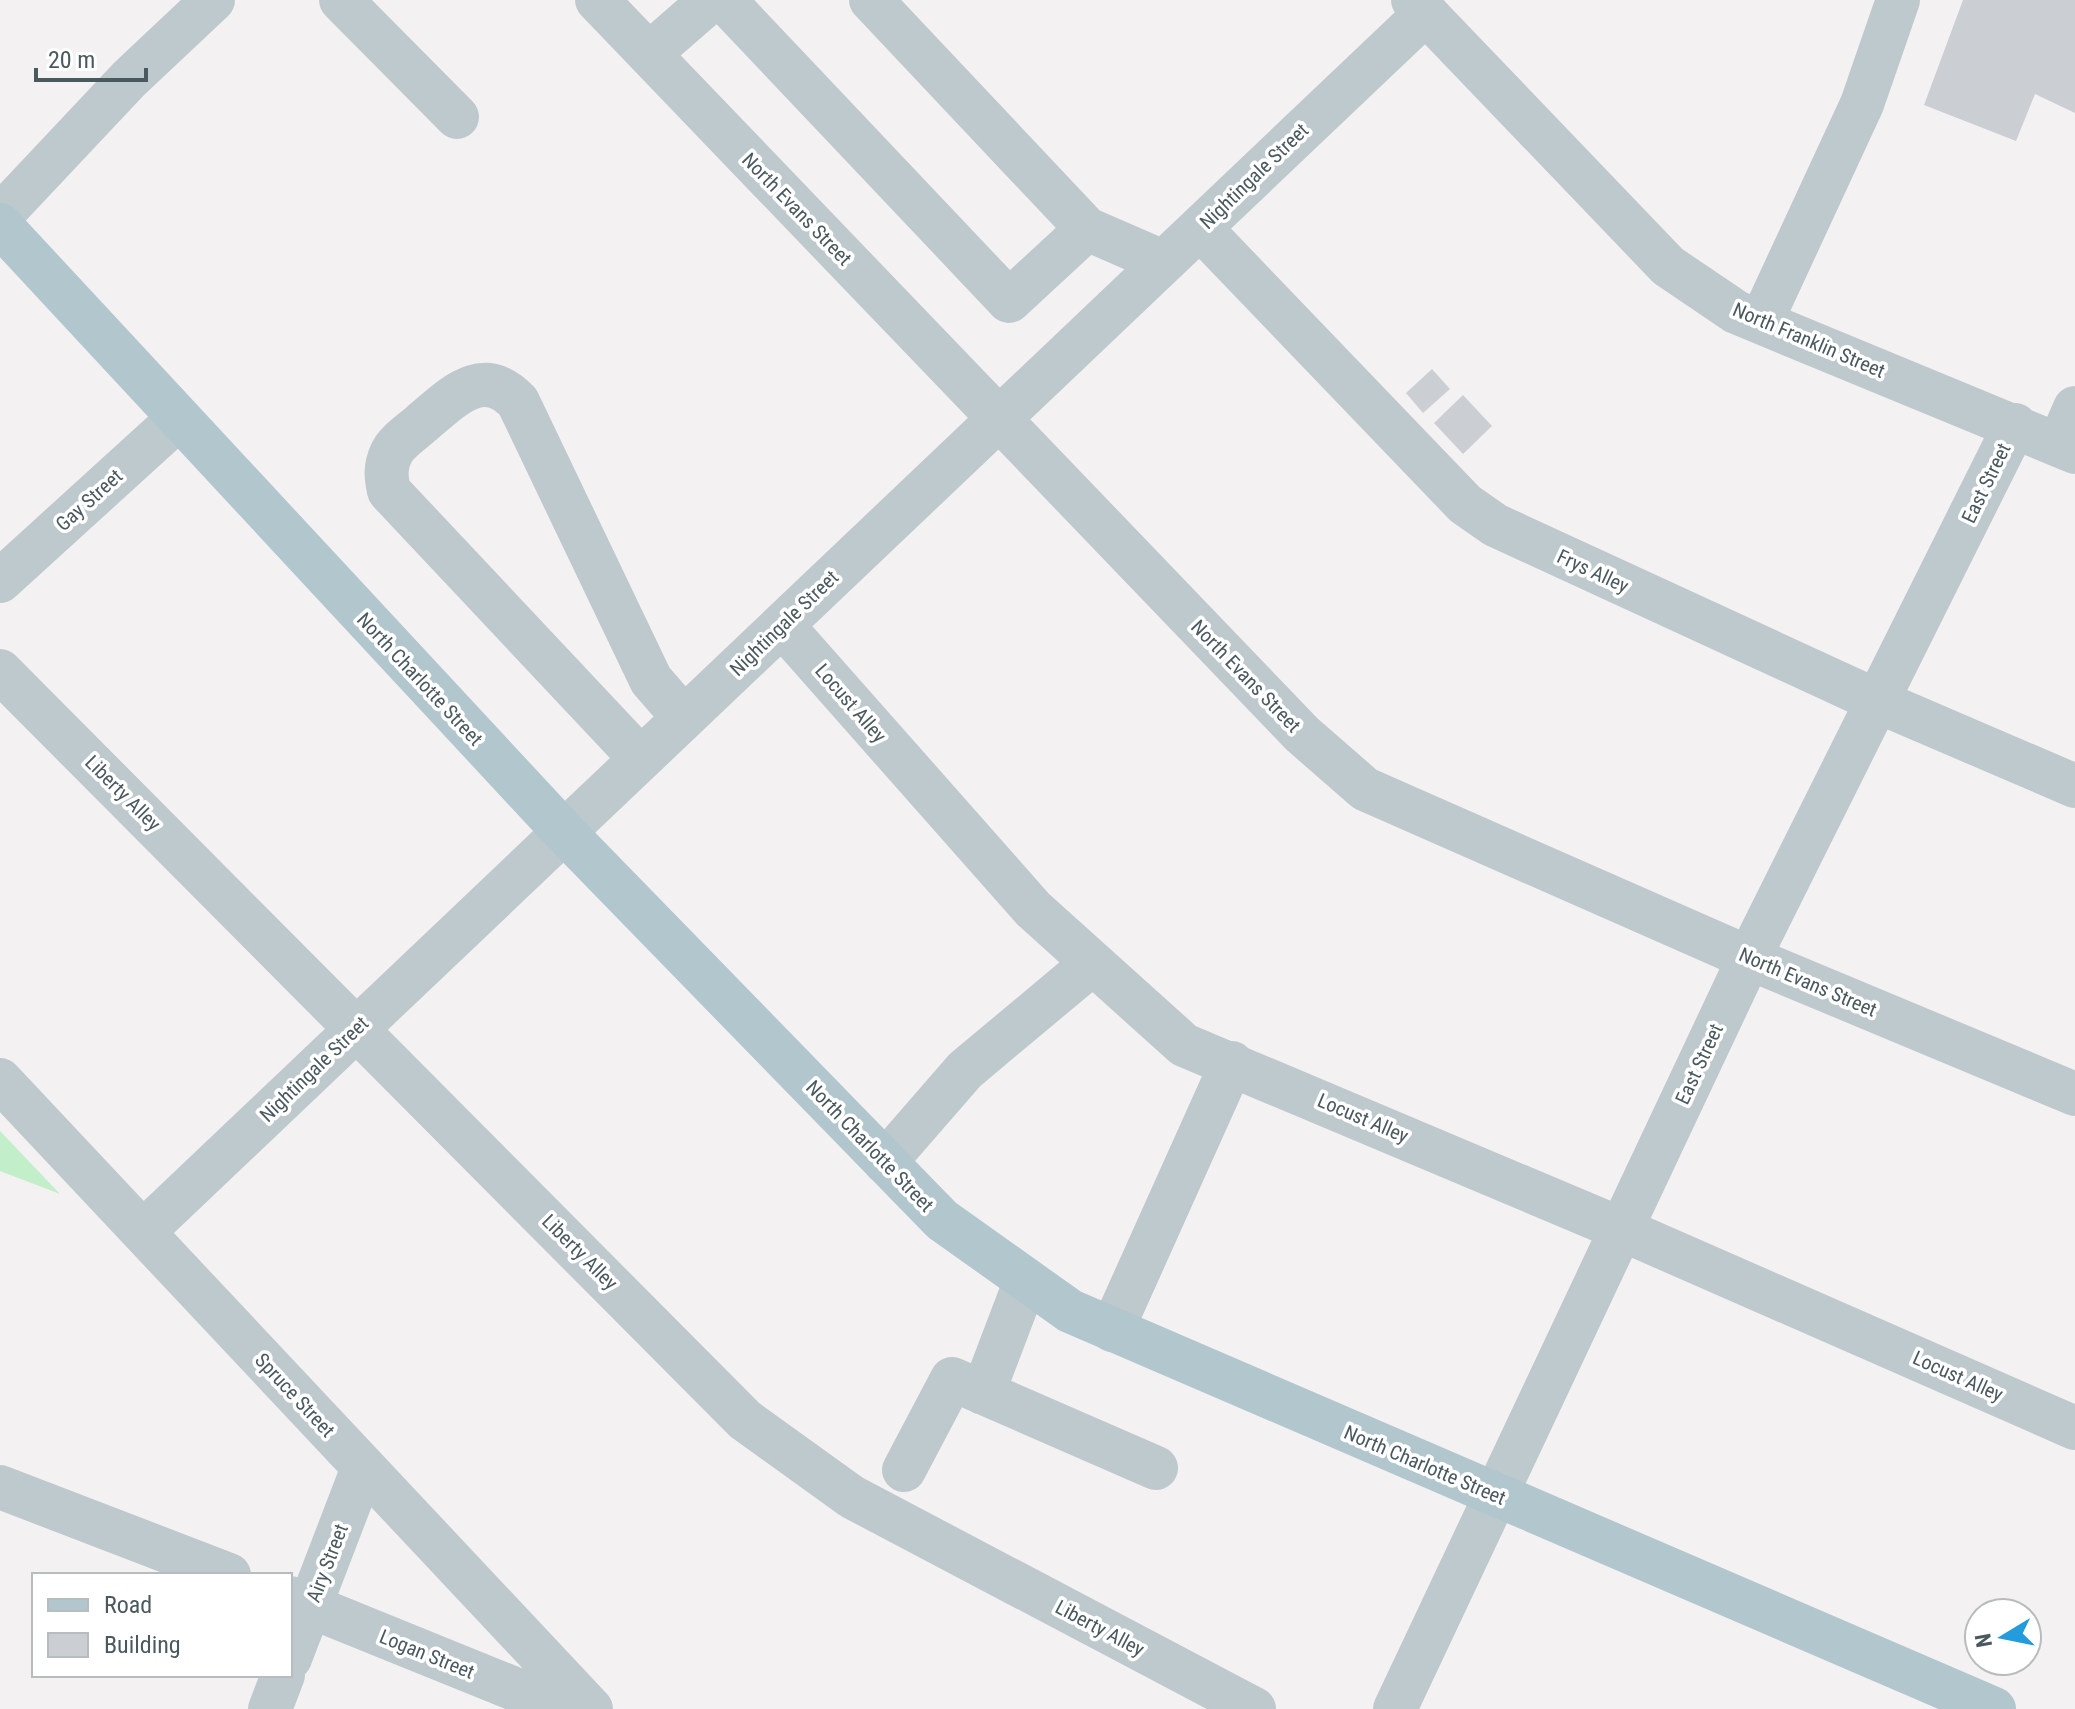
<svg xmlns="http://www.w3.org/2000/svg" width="2075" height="1709" font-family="'Roboto Condensed',sans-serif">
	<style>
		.green { fill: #c3eeca }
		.building { fill: #cbcfd3 }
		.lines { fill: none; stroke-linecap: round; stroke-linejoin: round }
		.minor { stroke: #bec9cd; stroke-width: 44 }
		.major { stroke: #b2c6ce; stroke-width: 44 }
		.labels { text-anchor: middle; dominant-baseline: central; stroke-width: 7; stroke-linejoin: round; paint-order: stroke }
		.street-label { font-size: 20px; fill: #4a595e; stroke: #fff }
	</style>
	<rect width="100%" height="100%" fill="#f3f1f2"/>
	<path class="green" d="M0,1131L60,1194L0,1171Z"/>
	<path class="building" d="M1963,0H2075V113L2035,94L2016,141L1924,105Z
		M1432,369L1450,389L1423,413L1406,393Z
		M1463,395L1492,426L1463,454L1434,423Z"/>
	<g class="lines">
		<path class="minor" d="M341,0L457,117
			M597,0L1302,734L1365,789L1749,958L2075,1094
			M724,0L1009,301L1087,229
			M871,0L1087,229L1163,262
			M1413,0L1668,266L1736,312L2075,452
			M649,54L711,0
			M0,216L129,79L213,0
			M1200,228L1465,504L1495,525L1877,701L2075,786
			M1761,322L1862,104L1898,0
			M2059,445L2075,408
			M0,581L178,419
			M782,625L1033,909L1184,1045L1621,1229L2075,1428
			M0,671L745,1420L852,1497L1254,1709
			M641,759L389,491C386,477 385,467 391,454C396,442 412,432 422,423C452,398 482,364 518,402L651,680L684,718
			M0,1080L591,1709
			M885,1162L965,1070L1093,963
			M143,1232L1426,13
			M1112,1330L1232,1063
			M983,1393L1026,1280
			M904,1470L952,1379L1156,1468
			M0,1487L229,1575
			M290,1598L564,1709
			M290,1658L363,1468
			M270,1709L283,1675
			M1395,1709L1749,958L2015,425"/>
		<path class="major" d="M0,225L564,832L942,1220L1070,1311L1994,1709"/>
	</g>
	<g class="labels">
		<g class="street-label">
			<text transform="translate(1254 176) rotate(-44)">Nightingale Street</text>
			<text transform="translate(797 209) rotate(46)">North Evans Street</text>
			<text transform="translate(1809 340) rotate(23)">North Franklin Street</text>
			<text transform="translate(1986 483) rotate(-64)">East Street</text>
			<text transform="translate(89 500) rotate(-42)">Gay Street</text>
			<text transform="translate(1593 571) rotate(25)">Frys Alley</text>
			<text transform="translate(784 623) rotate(-44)">Nightingale Street</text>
			<text transform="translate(1246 676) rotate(46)">North Evans Street</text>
			<text transform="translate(420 679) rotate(47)">North Charlotte Street</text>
			<text transform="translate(851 703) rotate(49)">Locust Alley</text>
			<text transform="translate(123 793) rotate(45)">Liberty Alley</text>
			<text transform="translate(1808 982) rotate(23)">North Evans Street</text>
			<text transform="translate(1699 1064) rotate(-65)">East Street</text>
			<text transform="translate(314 1069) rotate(-44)">Nightingale Street</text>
			<text transform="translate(1363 1118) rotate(23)">Locust Alley</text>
			<text transform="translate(870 1146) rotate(46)">North Charlotte Street</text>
			<text transform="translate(580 1252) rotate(45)">Liberty Alley</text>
			<text transform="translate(1958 1376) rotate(24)">Locust Alley</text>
			<text transform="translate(295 1395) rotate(47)">Spruce Street</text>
			<text transform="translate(1425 1465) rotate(23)">North Charlotte Street</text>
			<text transform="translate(327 1563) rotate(-69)">Airy Street</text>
			<text transform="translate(1100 1628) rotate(28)">Liberty Alley</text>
			<text transform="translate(427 1654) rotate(22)">Logan Street</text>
		</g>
	</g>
	<rect x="32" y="1573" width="260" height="104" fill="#ffffff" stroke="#b7bdbf" stroke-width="2"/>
	<rect x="48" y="1599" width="40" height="12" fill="#b2c6ce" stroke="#b7bdbf" stroke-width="2"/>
	<text x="104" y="1613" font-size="24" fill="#4a595e">Road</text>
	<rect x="48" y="1633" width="40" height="24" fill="#cbcfd3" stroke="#b7bdbf" stroke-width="2"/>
	<text x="104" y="1653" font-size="24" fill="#4a595e">Building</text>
	<g transform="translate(2003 1637) rotate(260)"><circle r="38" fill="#ffffff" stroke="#b7bdbf" stroke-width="2"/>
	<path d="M0-6L14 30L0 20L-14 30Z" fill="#229cdd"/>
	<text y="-12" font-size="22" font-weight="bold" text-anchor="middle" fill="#4a595e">N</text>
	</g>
	<path d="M36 68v12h110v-12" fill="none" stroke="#4a595e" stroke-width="4"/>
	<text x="48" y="68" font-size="24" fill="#4a595e" stroke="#ffffff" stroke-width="6" paint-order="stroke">20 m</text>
</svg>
